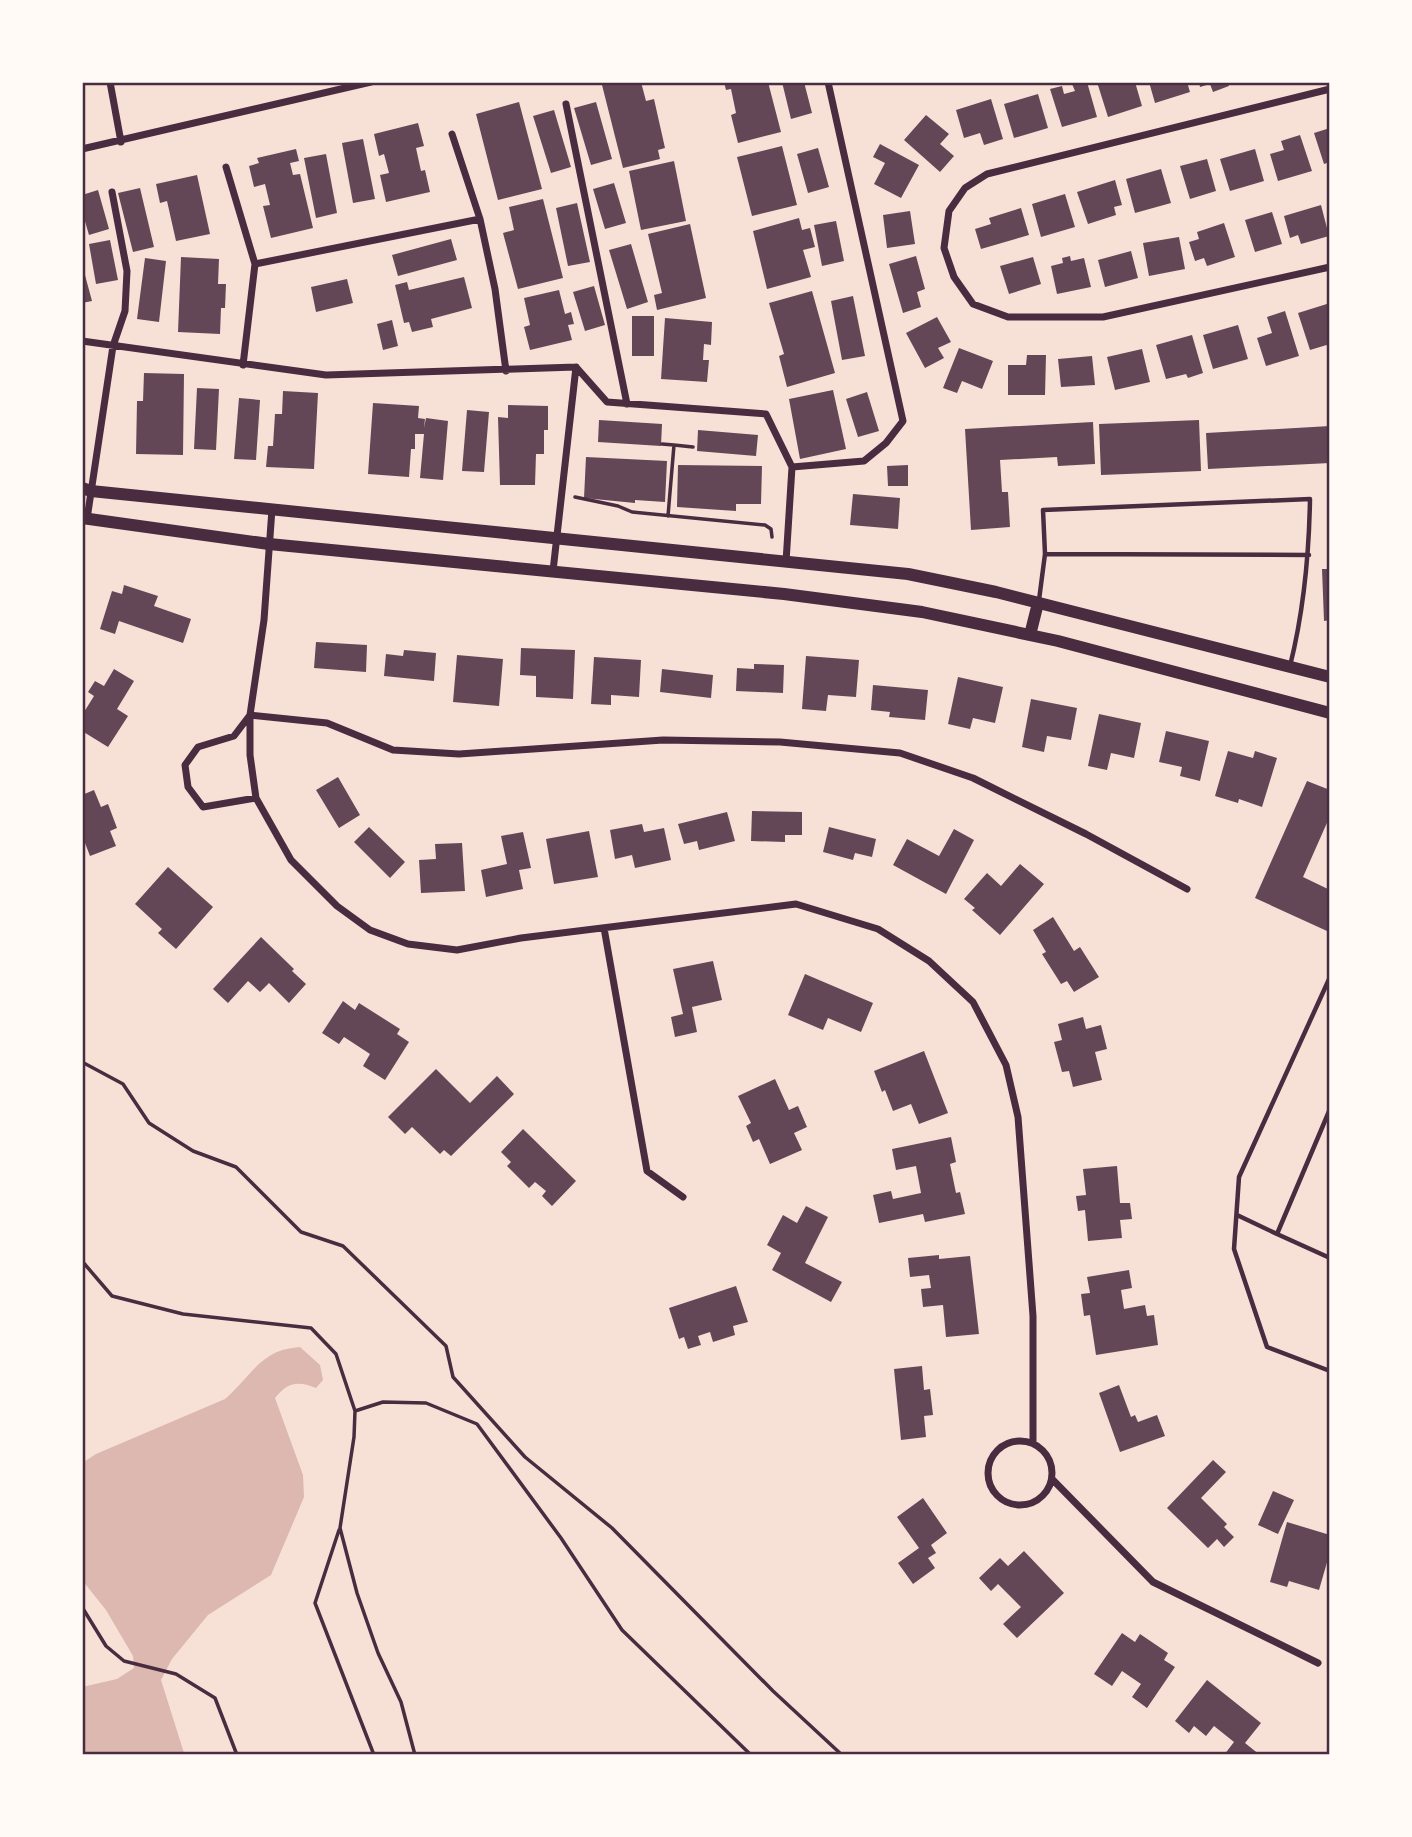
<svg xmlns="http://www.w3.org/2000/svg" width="1412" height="1837" font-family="Quicksand,sans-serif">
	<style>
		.water { fill: #dcb8b0 }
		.building { fill: #644757 }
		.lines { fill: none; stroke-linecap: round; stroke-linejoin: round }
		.path { stroke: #4a2c40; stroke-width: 3.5 }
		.service { stroke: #4a2c40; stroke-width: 4.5 }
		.minor { stroke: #4a2c40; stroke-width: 7 }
		.secondary { stroke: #4a2c40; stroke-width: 12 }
		.neatline { fill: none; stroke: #4a2c40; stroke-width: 2.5 }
	</style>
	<rect width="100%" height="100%" fill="#f7e1d7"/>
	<path class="water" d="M300,1347L320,1365L323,1380L316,1388C298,1381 288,1382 275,1398L303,1475L304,1497L271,1575L208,1615L172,1659L161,1680L184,1753L82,1755V1687L117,1679L134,1668L133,1656L106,1610L82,1580V1463L96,1454L225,1399C242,1385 256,1361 277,1352C284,1349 292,1348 300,1347Z"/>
	<path class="building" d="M613,82H641L646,101L654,99L665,148L658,150L660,159L623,168L602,85Z
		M724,82H768L781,132L738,143L731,115L736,113L731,89L726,90Z
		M782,82H804L812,113L791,119Z
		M1078,82H1087L1097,117L1062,127L1050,89L1062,86L1064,94L1075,91L1072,84Z
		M1097,82H1135L1142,106L1108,117Z
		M1149,82H1187L1190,92L1155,103Z
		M1199,82H1228L1229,86L1213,92L1210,84L1200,87Z
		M1038,94L1048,128L1014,138L1004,104Z
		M991,99L1003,139L984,145L980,133L964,138L956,110Z
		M519,102L542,189L498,200L476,114Z
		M596,102L612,159L591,165L574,108Z
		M554,110L571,167L551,173L533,116Z
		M926,115L949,134L940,144L954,156L940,172L904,140Z
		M418,123L424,146L416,148L421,171L425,170L430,192L386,202L380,175L389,173L384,154L379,156L374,134Z
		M1330,128V162L1324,164L1314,133Z
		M1300,135L1312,171L1278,181L1270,154L1284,150L1281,141Z
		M363,139L375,199L353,203L342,143Z
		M880,144L919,165L901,198L874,184L885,163L873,157Z
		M782,146L797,205L752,216L737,157Z
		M818,148L829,187L808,193L797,154Z
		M296,149L299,161L290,163L293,175L300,174L313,228L271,238L263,206L270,205L265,184L254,187L249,166L259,163L257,158Z
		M1255,149L1264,181L1230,191L1220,159Z
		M326,154L337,213L316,218L304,158Z
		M1207,159L1216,191L1190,199L1180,166Z
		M674,161L686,221L641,230L629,171Z
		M1161,169L1171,203L1135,213L1126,179Z
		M197,175L210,234L176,241L167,201L160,203L156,184Z
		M1115,180L1122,205L1114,207L1116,215L1088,224L1077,192Z
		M614,183L626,223L605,229L593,189Z
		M140,188L154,247L133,252L118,193Z
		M98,190L109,229L89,235L82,211V195Z
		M1065,194L1075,227L1041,237L1032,204Z
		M543,199L563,278L518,289L503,233L514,230L509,207Z
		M577,203L590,262L568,266L556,208Z
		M1321,205L1329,236L1301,244L1298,235L1290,238L1284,216Z
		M1021,208L1029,235L981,249L975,229L991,224L989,218Z
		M910,211L915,244L887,248L883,215Z
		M1272,212L1282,244L1255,252L1245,220Z
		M799,218L802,230L810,228L815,247L803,250L811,277L767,289L753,231Z
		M836,221L844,261L822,266L814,225Z
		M1224,223L1235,257L1207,266L1204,258L1195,261L1189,242L1199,239L1197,232Z
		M690,224L706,298L657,310L654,295L662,293L648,234Z
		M1179,237L1185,269L1149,276L1143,243Z
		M451,239L457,260L398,276L392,255Z
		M110,240L118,280L96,284L89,244Z
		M631,244L648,302L627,309L609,250Z
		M1131,251L1138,278L1105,287L1098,260Z
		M916,256L925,289L917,292L921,307L903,313L889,264Z
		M1070,256L1071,261L1084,258L1091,287L1057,294L1051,266L1063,263L1062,258Z
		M181,257L219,259L218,284H226L225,308H221L220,334L178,332Z
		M1033,257L1041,284L1009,294L1000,266Z
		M145,258L166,261L159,322L137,319Z
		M82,264L92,301L82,303Z
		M464,277L472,308L431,319L433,327L412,332L409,322L404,323L395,285L407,282L409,290Z
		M347,279L353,303L316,312L311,287Z
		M594,286L605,325L585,331L573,292Z
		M559,290L565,314L571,312L574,324L568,325L572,340L530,350L524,327L530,325L524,298Z
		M812,291L835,373L787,387L779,356L784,354L769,303Z
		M853,296L865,356L842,360L831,301Z
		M1330,303V344L1310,350L1298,313Z
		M1285,311L1299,356L1266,366L1257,338L1272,333L1267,317Z
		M632,316H654V356H632Z
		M937,317L951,342L938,348L944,358L925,368L906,333Z
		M665,318L712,322L711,345L704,344L703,360H709L707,382L661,379Z
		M392,320L398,346L383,350L377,324Z
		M1238,325L1248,359L1213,369L1203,335Z
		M1192,335L1203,373L1188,378L1186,374L1166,379L1156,345Z
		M959,348L993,361L982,389L962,381L957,393L943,388Z
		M1142,349L1150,382L1115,390L1107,357Z
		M1027,355H1046L1045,395H1008V365H1026Z
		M1092,356L1095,385L1061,387L1058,359Z
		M144,373L184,374L183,455L136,454L137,401H143Z
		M197,388L219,389L216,450L194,449Z
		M833,390L846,449L800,459L789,399Z
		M283,391L318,393L314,469L266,467L268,446H273L275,414H282Z
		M867,392L879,431L858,437L846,399Z
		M239,398L260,400L256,460L234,459Z
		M373,403L419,406L418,418L425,419L424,428L426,418L448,421L443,480L420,478L424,434H415V449H411L409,477L368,474Z
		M508,405L548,406V430H544V454H536L535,485H500L498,417L508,418Z
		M467,410L489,412L484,472L462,471Z
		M599,420L662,424L661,446L598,442Z
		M1199,420L1201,471L1101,475L1099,424Z
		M1093,422L1095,464L1058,466L1057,457L1000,460L1002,492H1008L1010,527L971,530L965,429Z
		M1330,426V463L1208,469L1206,433Z
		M698,430L758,435L756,456L697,451Z
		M586,457L667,461L665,502L635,500V503L584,498Z
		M678,465L762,466L761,504H736V511L677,507Z
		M908,465V486H888L887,466Z
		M853,494L900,498L898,529L850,525Z
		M1322,569H1330V620L1324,621Z
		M124,585L158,596L154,606L191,619L183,643L119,621L115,634L100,629L112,591L122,594Z
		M316,642L367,645L366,672L314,668Z
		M521,648L575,650L573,699L536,697V676L520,675Z
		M404,650L436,653L434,681L384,676L386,654L403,656Z
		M457,655L503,659L499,706L453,702Z
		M806,656L859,660L856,697L828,695L826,711L802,709Z
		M594,657L641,660L639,697L611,695V705L591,704Z
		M754,664L784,665L783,693L736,691L737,668L754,669Z
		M114,669L134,681L117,709L128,716L108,747L82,731V711L84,712L94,696L88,692L95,681L104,686Z
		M662,669L713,675L711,698L660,692Z
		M958,677L1003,687L995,723L973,718L970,729L948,724Z
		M873,685L928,690L925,720L889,717L890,712L871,710Z
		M1031,699L1077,708L1071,740L1047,736L1044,752L1022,747Z
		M1099,714L1141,723L1134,758L1111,753L1107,770L1088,766Z
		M1166,731L1209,741L1200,781L1180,776L1182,767L1159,762Z
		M1228,751L1253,758L1255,751L1277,758L1262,807L1239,799L1238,803L1215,796Z
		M338,777L360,815L339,828L316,790Z
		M1307,781L1330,790V816L1303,877L1330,890V924L1327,931L1255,898Z
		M94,790L101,807L108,804L117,828L110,831L116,846L90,856L85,843H82V795Z
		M752,811L802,812V835H785V842L751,841Z
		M727,812L735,841L699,850L697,841L684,844L678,824Z
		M642,824L644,832L664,828L671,860L635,868L632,855L615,859L610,830Z
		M369,827L405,862L390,878L354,842Z
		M829,827L876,839L872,857L855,853L853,860L823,852Z
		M954,829L974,840L946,894L893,865L907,839L939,856Z
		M589,831L598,877L554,884L546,839Z
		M523,832L531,868L519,870L523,889L486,897L481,870L507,864L501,836Z
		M462,843L465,891L421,893L419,860L436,859L435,844Z
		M1020,864L1044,884L1000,935L972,910L975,908L964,899L987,873L1001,886Z
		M168,867L213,907L176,949L158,933L162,929L135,904Z
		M1053,917L1074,951L1080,947L1099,977L1074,992L1067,981L1061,984L1042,954L1046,952L1033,930Z
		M261,937L294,969L292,971L306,984L289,1003L269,983L260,992L248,981L228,1003L213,989Z
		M713,961L722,1000L692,1007L697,1032L675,1037L671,1017L683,1014L673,969Z
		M805,974L873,1003L861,1032L828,1018L823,1030L788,1015Z
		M343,1001L355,1010L359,1003L400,1029L397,1034L409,1042L385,1080L363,1066L370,1054L344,1037L339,1044L322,1033Z
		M1083,1017L1086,1029L1101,1025L1107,1049L1095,1052L1102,1080L1073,1087L1069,1071L1062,1072L1054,1042L1062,1040L1058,1024Z
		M924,1051L948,1113L919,1124L911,1104L893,1111L885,1090L882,1092L874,1071Z
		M436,1069L470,1103L497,1076L514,1094L451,1156L444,1150L440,1154L412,1127L405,1134L388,1117Z
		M775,1079L789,1110L798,1106L807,1127L794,1133L802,1150L770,1164L759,1139L753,1142L746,1126L751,1123L738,1096Z
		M523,1129L576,1181L552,1206L542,1196L546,1191L535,1182L529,1188L507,1166L511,1162L501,1152Z
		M951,1137L956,1162L950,1164L956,1193L960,1192L965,1214L925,1222L923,1214L879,1223L873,1195L891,1191L893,1199L921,1193L916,1166L896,1170L892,1149Z
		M1117,1166L1120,1203H1130L1132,1219L1120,1220L1122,1238L1088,1241L1085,1210L1078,1211L1076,1196L1086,1195L1083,1169Z
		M806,1206L828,1217L805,1263L842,1282L831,1302L772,1270L781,1253L767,1245L783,1215L797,1223Z
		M939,1255V1259L970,1256L979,1334L946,1337L943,1305L923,1307L921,1289L931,1288L929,1275L910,1277L908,1258Z
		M1129,1270L1132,1288L1121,1290L1124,1309L1145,1305L1147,1316L1154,1315L1158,1345L1096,1355L1090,1315L1084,1316L1081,1294L1090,1293L1087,1277Z
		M736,1286L748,1322L733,1326L735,1335L713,1342L710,1332L698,1336L701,1345L688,1349L684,1337L679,1339L669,1308Z
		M922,1366L924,1390L930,1389L933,1415L924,1416L926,1437L901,1440L894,1369Z
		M1119,1385L1131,1417L1135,1415L1138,1422L1157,1415L1165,1436L1120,1452L1099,1393Z
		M1213,1460L1226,1472L1201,1498L1227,1524L1224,1527L1234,1537L1224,1547L1217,1539L1208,1548L1167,1508Z
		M1273,1491L1294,1500L1278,1534L1258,1525Z
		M923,1498L947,1533L931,1545L936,1553L928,1558L935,1568L913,1584L898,1563L919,1548L897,1517Z
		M1287,1522L1330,1535V1552L1319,1590L1289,1581L1287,1587L1270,1582Z
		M1024,1551L1064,1593L1017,1638L1003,1624L1021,1607L998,1584L991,1591L979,1578L1000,1558L1008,1566Z
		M1122,1633L1135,1642L1140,1634L1168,1653L1164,1660L1175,1667L1147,1708L1132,1697L1141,1684L1122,1671L1112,1686L1094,1674Z
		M1207,1680L1261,1723L1245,1743L1260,1755H1224L1234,1742L1214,1726L1206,1736L1194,1726L1189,1733L1175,1721Z"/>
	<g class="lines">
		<path class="path" d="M662,444L674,445L668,516
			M674,445L693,447
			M575,497L618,506L632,512L765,525L771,529L772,537
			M82,1062L123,1084L149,1123L193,1151L236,1167L301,1232L343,1246L446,1346L453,1377L525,1457L612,1528L773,1691L842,1755
			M82,1261L112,1296L183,1314L311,1328L336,1354L355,1411L354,1437L340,1528L357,1593L378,1653L401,1702L415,1755
			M355,1411L383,1402L426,1403L477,1424L561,1538L622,1630L751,1755
			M339,1530L315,1603L374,1755
			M82,1607L106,1646L124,1661L176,1674L215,1698L237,1755"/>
		<path class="service" d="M1045,554L1309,555
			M1039,600L1045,554L1043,510L1310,499C1309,556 1304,610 1290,666
			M1330,865V866
			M1330,977L1239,1177L1234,1249L1267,1347L1330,1371
			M1330,1109L1277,1234L1330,1258
			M1237,1215L1277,1234"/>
		<path class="minor" d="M110,82L121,142
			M1330,89L987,174L965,188L949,211L944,248L954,277L973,304L1008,317H1103L1330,267
			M566,104L627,404
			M452,134L480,219L495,289L506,371
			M82,149L371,82
			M226,167L255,264L243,365
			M255,264L480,219
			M82,341L326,375L576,367L607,402L766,414L792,467L786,562
			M792,467L864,461L886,443L903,421L828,82
			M272,509L264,620L250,715V755L256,798L291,860L337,906L370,930L408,944L457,950L521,938L796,904L878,929L929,961L973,1002L1006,1065L1018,1117L1033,1316V1443
			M87,519L113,346L125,311L127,271L112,192
			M553,571L576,367
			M256,798L203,807L188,787L185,765L198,747L234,736L250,715L327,723L393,750L459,754L663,740L780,742L900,753L973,778L1086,834L1187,889
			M604,928L647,1171L683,1197
			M988 1473a32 32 0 1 1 64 0a32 32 0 1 1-64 0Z
			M1052,1479L1153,1582L1318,1663"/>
		<path class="secondary" d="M82,488L91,491L908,574L996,592L1330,677
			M82,518L269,544L784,594L922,612L1058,641L1330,713
			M1030,635L1038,603"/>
	</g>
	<rect width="1412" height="1837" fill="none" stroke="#fffaf5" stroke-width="168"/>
	<rect x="84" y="84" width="1244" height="1669" class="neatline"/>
</svg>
